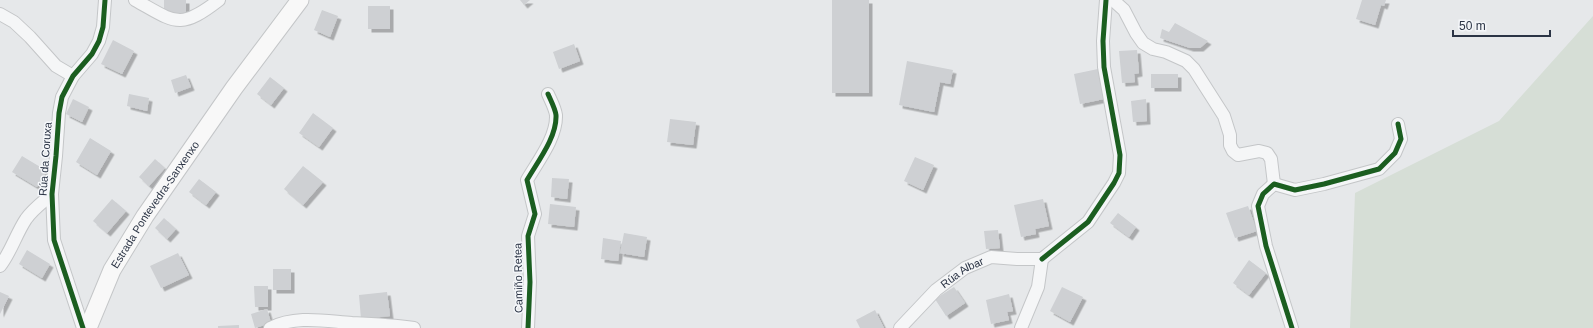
<svg xmlns="http://www.w3.org/2000/svg" width="1593" height="328" font-family="Helvetica,sans-serif">
	<style>
		.green { fill: #d6ded6 }
		.building { fill: #ced0d3; filter: url(#shadow) }
		.lines { fill: none; stroke-linecap: round; stroke-linejoin: round }
		.street-casing { stroke: #c4c6c8; stroke-width: 14 }
		.secondary-casing { stroke: #c4c6c8; stroke-width: 19 }
		.street { stroke: #f5f6f7; stroke-width: 12 }
		.secondary { stroke: #f8f8f8; stroke-width: 17 }
		.cycleway-casing { stroke: #f4f6f9; stroke-width: 8 }
		.cycleway { stroke: #1b5e20; stroke-width: 5 }
		.labels { text-anchor: middle; dominant-baseline: central; stroke-width: 3; stroke-linejoin: round; paint-order: stroke }
		.street-label { font-size: 11px; fill: #2b3445; stroke: #f4f6f9 }
	</style>
	<defs>
		<filter id="shadow"><feDropShadow dx="3.5" dy="3.5" stdDeviation="0" flood-color="#0004"/></filter>
	</defs>
	<rect width="100%" height="100%" fill="#e6e8ea"/>
	<path class="green" d="M1593,16V328H1350L1355,193L1499,121Z"/>
	<path class="building" d="M164,0H186V15L164,14Z
		M520,0H530L524,5Z
		M832,0H869V93H832Z
		M1362,0H1386L1384,6L1381,5L1375,25L1356,19Z
		M368,6H390V29H368Z
		M322,10L338,16L330,37L314,30Z
		M1175,23L1208,41L1200,48H1190L1160,38L1162,29L1169,32Z
		M113,40L134,51L122,74L101,64Z
		M574,44L580,61L559,69L553,52Z
		M1137,50L1139,73L1134,74L1135,82L1122,83L1119,51Z
		M907,61L953,70L950,84L940,82L934,112L899,105Z
		M1098,69L1104,99L1080,104L1074,74Z
		M1151,74H1178V88H1151Z
		M186,75L191,87L175,93L171,80Z
		M270,77L284,88L271,105L257,94Z
		M129,94L149,98L147,111L127,106Z
		M73,99L89,107L82,122L66,114Z
		M1146,99L1147,121L1133,122L1131,101Z
		M313,113L333,128L319,147L299,133Z
		M670,119L696,122L693,145L667,142Z
		M90,138L111,151L97,175L76,162Z
		M22,156L47,171L37,187L12,172Z
		M915,157L934,165L923,190L904,181Z
		M155,159L165,168L149,186L139,177Z
		M303,166L323,182L303,205L284,189Z
		M552,178L569,179L567,199L551,197Z
		M199,179L216,192L206,205L189,192Z
		M112,199L126,211L107,233L93,221Z
		M1043,199L1049,226L1035,229L1036,234L1021,237L1014,205Z
		M550,204L576,207L574,227L548,224Z
		M1248,206L1257,231L1235,238L1226,213Z
		M1118,213L1136,227L1129,237L1110,223Z
		M164,218L176,229L167,239L155,228Z
		M998,230L1000,248L986,249L984,231Z
		M624,233L647,237L644,257L620,253Z
		M603,238L621,241L618,261L601,259Z
		M27,250L50,264L42,278L19,264Z
		M178,253L189,275L161,288L150,266Z
		M1249,260L1266,273L1249,295L1233,283Z
		M273,269H291V290H273Z
		M254,286H268V307H255Z
		M954,287L965,303L946,316L935,299Z
		M1062,287L1083,297L1070,322L1050,311Z
		M0,292L9,296L0,314Z
		M387,292L390,316L361,319L359,295Z
		M1009,294L1013,311L1007,312L1009,320L991,324L986,300Z
		M267,309L271,323L255,328L251,314Z
		M875,310L884,328H860L856,320Z
		M239,325V328H218V326Z"/>
	<g class="lines">
		<defs>
			<g id="street">
				<path d="M135,0C175,22 179,31 219,0"/>
				<path d="M1113,0L1124,10L1136,33L1143,43L1153,49L1166,52L1186,61L1194,69L1224,116L1230,135V145L1233,151L1238,155L1259,151L1267,153L1271,159L1274,184"/>
				<path d="M0,14L14,22L30,37L56,66L73,76"/>
				<path d="M1042,259L1088,222L1114,183L1119,173L1120,155L1104,67L1103,41L1106,0"/>
				<path d="M0,266C11,252 16,234 26,219C33,209 43,202 52,194"/>
				<path d="M83,328L54,240L52,194L56,156L59,113L62,97L73,76L92,54L99,41L103,27L105,0"/>
				<path d="M270,328C296,315 324,321 352,323C374,324 393,325 414,328"/>
				<path d="M528,328L530,282L528,236L535,214L527,180C538,161 557,137 556,115C555,108 551,101 548,94"/>
				<path id="s1" d="M900,328L936,290L965,268L991,257L1017,259H1042"/>
				<path d="M1021,328L1038,287L1042,259"/>
				<path d="M1292,328L1266,246L1258,206L1263,194L1274,184L1295,190L1324,184L1379,169L1395,153L1401,139L1398,124"/>
			</g>
			<g id="secondary">
				<path id="s2" d="M88,328L112,270L145,216L234,88L300,0"/>
			</g>
		</defs>
		<use href="#street" class="street-casing"/>
		<use href="#secondary" class="secondary-casing"/>
		<use href="#street" class="street"/>
		<use href="#secondary" class="secondary"/>
		<defs>
			<path id="cycleway" d="M1042,259L1088,222L1114,183L1119,173L1120,155L1104,67L1103,41L1106,0
				M83,328L54,240L52,194L56,156L59,113L62,97L73,76L92,54L99,41L103,27L105,0
				M528,328L530,282L528,236L535,214L527,180C538,161 557,137 556,115C555,108 551,101 548,94
				M1292,328L1266,246L1258,206L1263,194L1274,184L1295,190L1324,184L1379,169L1395,153L1401,139L1398,124"/>
		</defs>
		<use href="#cycleway" class="cycleway-casing"/>
		<use href="#cycleway" class="cycleway"/>
	</g>
	<g class="labels">
		<g class="street-label">
			<text transform="translate(45 159) rotate(-86)">Rúa da Coruxa</text>
			<text stroke="none"><textPath href="#s2" startOffset="141">Estrada Pontevedra-Sanxenxo</textPath></text>
			<text stroke="none"><textPath href="#s1" startOffset="84">Rúa Albar</textPath></text>
			<text transform="translate(518 278) rotate(-91)">Camiño Retea</text>
		</g>
	</g>
	<path d="M1453 30v6h97v-6" fill="none" stroke="#2b3445" stroke-width="2"/>
	<text x="1459" y="30" font-size="12" fill="#2b3445" stroke="#f4f6f9" stroke-width="3" paint-order="stroke">50 m</text>
</svg>
